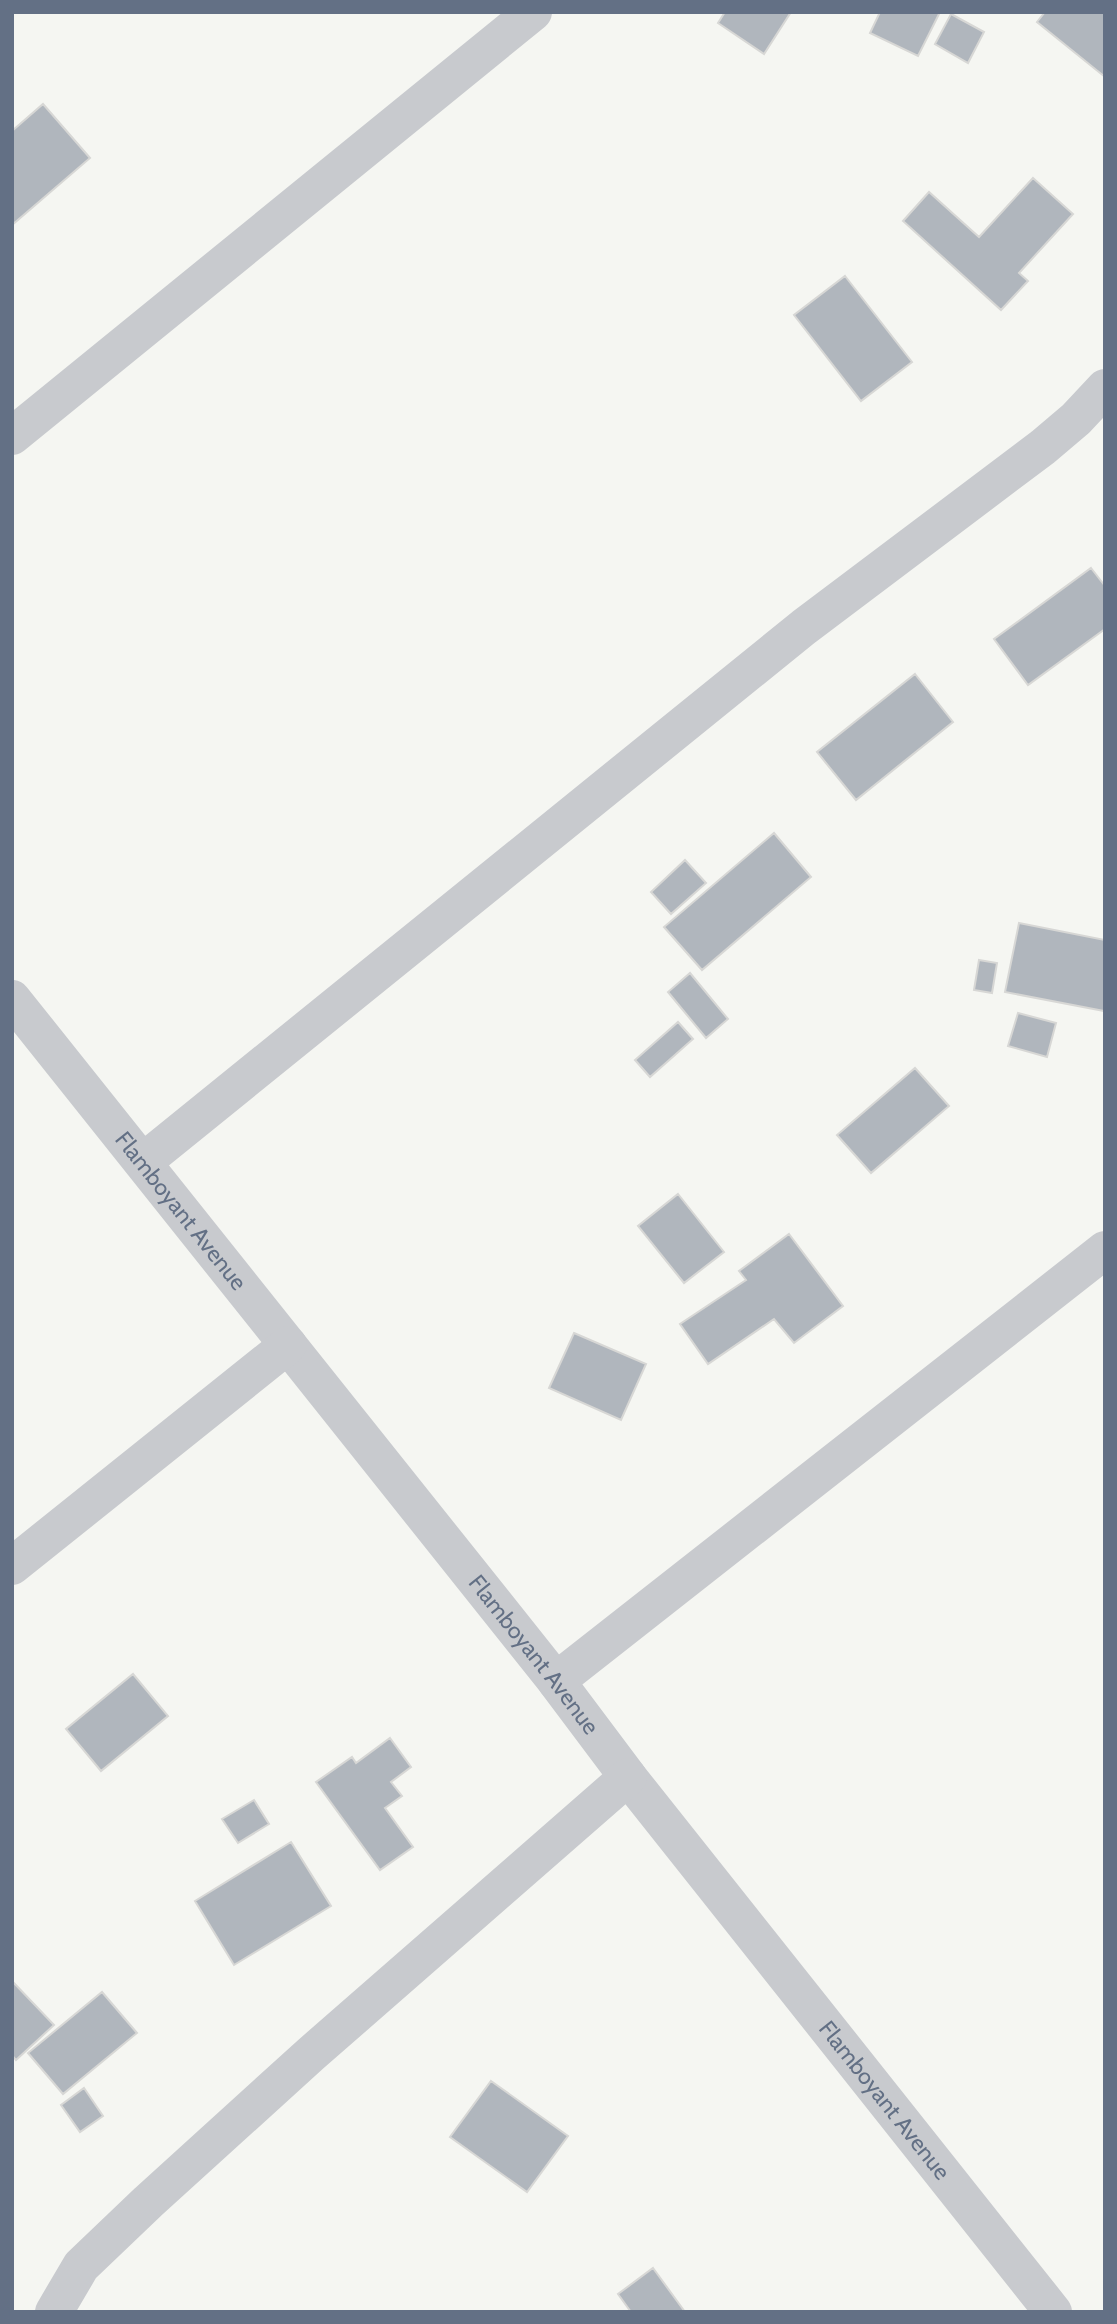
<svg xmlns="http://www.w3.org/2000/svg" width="1117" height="2324" font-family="Cabin,sans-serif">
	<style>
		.building { fill: #b0b6bd; stroke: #d7d7d5; stroke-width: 2 }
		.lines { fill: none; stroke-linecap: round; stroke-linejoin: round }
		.minor { stroke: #c8cace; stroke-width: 38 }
		.labels { text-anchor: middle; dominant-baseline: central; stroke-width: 7; stroke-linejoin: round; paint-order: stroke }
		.street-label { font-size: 23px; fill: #637085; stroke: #fff }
	</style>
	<rect width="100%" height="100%" fill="#f5f6f2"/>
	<path class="building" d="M725,12H791L764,54L718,23Z
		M880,12H940L918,56L870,33Z
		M1045,12H1105V77L1037,22Z
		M951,14L984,32L968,63L935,44Z
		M43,104L90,158L12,225V131Z
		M1033,178L1073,214L1019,273L1028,281L1001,310L903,221L929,192L979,237Z
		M845,276L912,362L861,401L794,315Z
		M1091,568L1105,586V629L1028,685L994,639Z
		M915,674L953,722L856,800L817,752Z
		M774,833L811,877L702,970L664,927Z
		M685,860L706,883L671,914L651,892Z
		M1019,923L1105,940L1104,1011L1005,992Z
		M979,960L997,963L992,993L974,990Z
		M690,973L728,1019L706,1038L668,992Z
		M1018,1013L1056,1023L1047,1057L1008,1046Z
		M678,1022L693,1039L650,1077L635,1060Z
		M915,1068L949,1106L871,1173L837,1135Z
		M678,1194L724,1252L684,1283L638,1226Z
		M789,1234L843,1306L794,1343L774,1319L708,1364L680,1324L746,1280L739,1271Z
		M574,1333L646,1364L621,1420L549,1388Z
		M133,1674L168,1716L101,1771L66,1729Z
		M390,1738L411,1767L391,1782L402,1796L385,1808L413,1847L380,1870L316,1782L352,1757L356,1763Z
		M254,1800L269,1824L238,1843L222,1819Z
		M291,1842L331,1906L234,1965L195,1901Z
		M12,1981L54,2025L16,2060L12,2055Z
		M102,1992L137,2033L63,2094L28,2053Z
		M491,2081L568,2136L527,2192L450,2137Z
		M84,2088L103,2116L80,2132L61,2105Z
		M653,2268L685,2312H631L618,2294Z"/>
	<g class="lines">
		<g class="minor">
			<path d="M12,436L533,12"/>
			<path id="s1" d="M12,999L556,1681L628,1777L1053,2312"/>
			<path d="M143,1162L804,627L1043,447L1076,419L1105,388"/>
			<path d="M12,1566L288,1345"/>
			<path d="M556,1681L1105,1250"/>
			<path d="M54,2312L81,2266L148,2202L311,2054L628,1777"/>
		</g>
	</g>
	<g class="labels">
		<g class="street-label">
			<text stroke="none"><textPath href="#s1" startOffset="271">Flamboyant Avenue</textPath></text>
			<text stroke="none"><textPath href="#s1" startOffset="838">Flamboyant Avenue</textPath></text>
			<text stroke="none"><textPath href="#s1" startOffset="1405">Flamboyant Avenue</textPath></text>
		</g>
	</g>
	<rect width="1117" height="2324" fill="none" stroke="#637085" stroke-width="28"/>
</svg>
